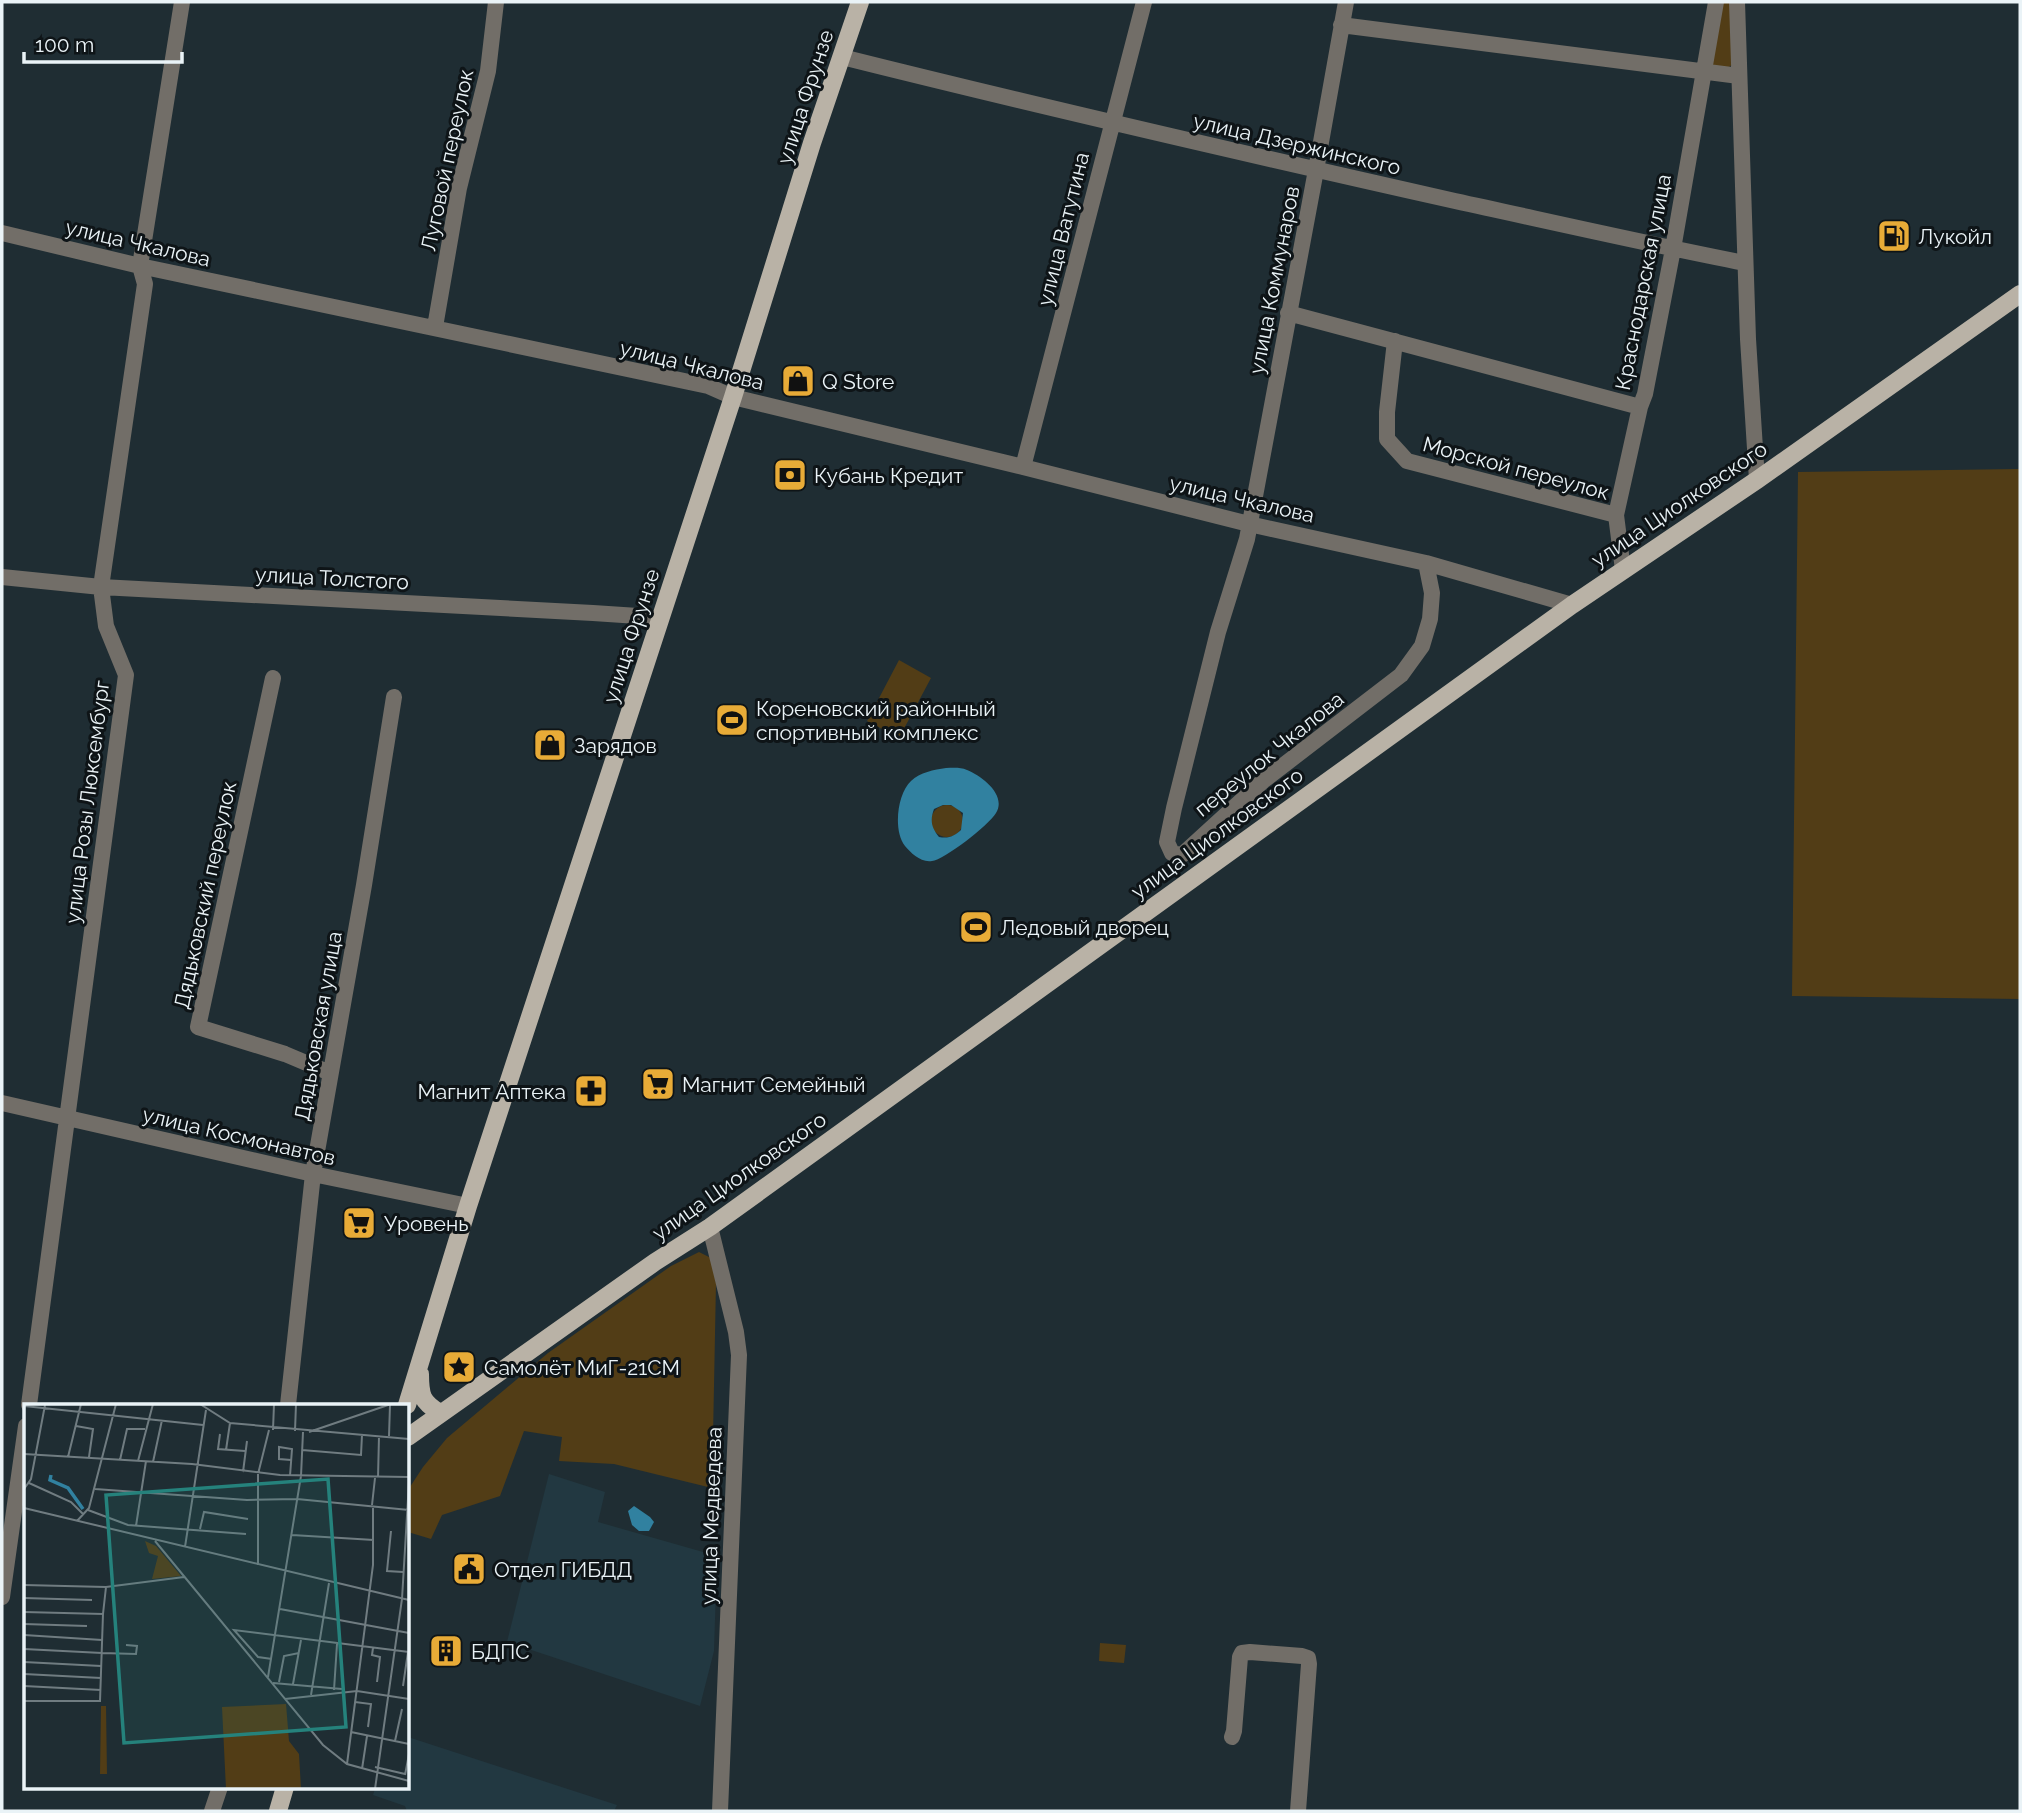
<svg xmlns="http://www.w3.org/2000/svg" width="2022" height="1813" font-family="Raleway,sans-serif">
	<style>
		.built { fill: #223841 }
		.green { fill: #523d16 }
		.water { fill: #3181a0; fill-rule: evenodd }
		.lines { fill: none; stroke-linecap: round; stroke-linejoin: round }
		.minor { stroke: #726e68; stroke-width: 16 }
		.major { stroke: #b9b2a6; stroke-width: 18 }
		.labels { text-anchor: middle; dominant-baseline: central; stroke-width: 6; stroke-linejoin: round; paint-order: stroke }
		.street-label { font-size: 21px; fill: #eaf3f7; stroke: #0e1417 }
		.poi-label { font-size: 21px; fill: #eaf3f7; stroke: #0e1417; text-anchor: start }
		.inset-river { fill: none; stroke: #3181a0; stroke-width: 3.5 }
		.inset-road { fill: none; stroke: #707c81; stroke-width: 2 }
		.view { fill: #25827c; fill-opacity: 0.15; stroke: #25827c; stroke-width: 3.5 }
		.inset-edge { fill: none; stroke: #eaf3f7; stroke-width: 3.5 }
	</style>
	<rect width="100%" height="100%" fill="#1f2d33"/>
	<path class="built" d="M549,1474L605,1492L598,1522L717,1556L714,1651L700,1706L507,1642Z
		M408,1737L617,1805L614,1811H407L405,1806L373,1795L375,1789L368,1787H408Z"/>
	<path class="green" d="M1720,2H1734L1737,62L1722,71L1709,68Z
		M2020,469V999L1792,996L1798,472Z
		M899,660L931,678L899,738L867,721Z
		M931 821a16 16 0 1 1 32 0a16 16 0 1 1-32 0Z
		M699,1252L711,1258L716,1283L712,1488L614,1464L559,1461L562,1437L524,1431L500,1496L442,1515L431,1539L408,1532V1490L423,1467L447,1438L548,1353L671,1266Z
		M1100,1643L1126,1645L1124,1663L1099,1661Z"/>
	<path class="water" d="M946,768C953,768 960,767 967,770C982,776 1007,795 996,813C989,825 944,860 932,861C921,863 911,853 905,846C893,831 897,794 911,781C920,772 934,770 946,768ZM943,805H951L963,813L961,830C954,836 949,839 939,837C931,827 930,820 934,809Z
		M634,1506L650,1517L654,1522L649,1531H639L632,1525L628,1511Z"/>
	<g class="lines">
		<path class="minor" d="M1346,2L1316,170L1247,539L1218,632L1174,808L1167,842L1172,853L1182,855L1263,781L1401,675L1422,646L1430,619L1432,593L1426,563
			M1737,2L1748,339L1757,480
			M1341,25L1739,76
			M842,57C1046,108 1250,155 1455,201C1552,222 1648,244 1745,263
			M2,233L140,266L708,386L733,397L1023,467L1249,524L1426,563L1572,605
			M1288,313L1640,407
			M435,327L459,188L488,71L496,2
			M1395,341L1387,412V439L1407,461L1616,515
			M1023,467L1144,2
			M1623,570L1616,515L1640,407L1645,394L1673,249L1716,2
			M2,577L101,587L593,613L638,616L660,621
			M273,678L198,1027L285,1054L330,1073
			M2,1103L313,1174L468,1206
			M710,1227L736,1332L739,1355L720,1811
			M29,1405L126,675L106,626L101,587L145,284L140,266L182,2
			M288,1405L313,1174L364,885L394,697
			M2,1597L26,1426
			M1232,1737L1234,1731L1240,1657L1242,1653L1250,1652L1302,1656L1308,1658L1309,1664L1298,1811
			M212,1811L220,1787"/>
		<path class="major" d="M420,1374C420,1396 422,1402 440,1413
			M407,1405L468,1206L733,397L812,143L860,2
			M408,1437L655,1262L710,1227L1572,605L1757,480L2020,294
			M278,1811L285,1787"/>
	</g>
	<defs>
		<symbol id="fuel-square" viewBox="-11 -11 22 22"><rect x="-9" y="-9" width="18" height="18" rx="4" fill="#e8ab37" stroke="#0e1417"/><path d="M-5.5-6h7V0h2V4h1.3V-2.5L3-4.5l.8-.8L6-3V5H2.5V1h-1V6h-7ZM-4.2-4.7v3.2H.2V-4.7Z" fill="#111"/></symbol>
		<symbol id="shop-square" viewBox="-11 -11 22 22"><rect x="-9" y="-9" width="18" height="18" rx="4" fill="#e8ab37" stroke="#0e1417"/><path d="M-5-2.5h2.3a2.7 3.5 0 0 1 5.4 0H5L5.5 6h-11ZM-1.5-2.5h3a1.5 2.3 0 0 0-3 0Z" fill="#111"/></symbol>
		<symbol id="bank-square" viewBox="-11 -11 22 22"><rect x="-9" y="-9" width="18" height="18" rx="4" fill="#e8ab37" stroke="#0e1417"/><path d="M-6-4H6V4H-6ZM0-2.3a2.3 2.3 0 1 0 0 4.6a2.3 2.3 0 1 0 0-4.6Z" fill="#111"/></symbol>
		<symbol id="stadium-square" viewBox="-11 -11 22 22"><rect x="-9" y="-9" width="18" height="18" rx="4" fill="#e8ab37" stroke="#0e1417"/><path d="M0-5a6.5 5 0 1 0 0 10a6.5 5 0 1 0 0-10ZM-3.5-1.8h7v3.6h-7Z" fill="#111"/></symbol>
		<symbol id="supermarket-square" viewBox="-11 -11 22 22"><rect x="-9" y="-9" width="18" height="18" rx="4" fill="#e8ab37" stroke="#0e1417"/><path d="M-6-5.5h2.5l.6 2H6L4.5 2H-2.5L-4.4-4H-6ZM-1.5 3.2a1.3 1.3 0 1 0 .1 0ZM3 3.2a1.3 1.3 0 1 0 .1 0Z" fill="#111"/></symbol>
		<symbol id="pharmacy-square" viewBox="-11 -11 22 22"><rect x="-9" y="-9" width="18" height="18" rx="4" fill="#e8ab37" stroke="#0e1417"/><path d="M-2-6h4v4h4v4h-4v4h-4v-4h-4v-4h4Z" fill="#111"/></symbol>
		<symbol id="sight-square" viewBox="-11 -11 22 22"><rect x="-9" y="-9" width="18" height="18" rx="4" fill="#e8ab37" stroke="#0e1417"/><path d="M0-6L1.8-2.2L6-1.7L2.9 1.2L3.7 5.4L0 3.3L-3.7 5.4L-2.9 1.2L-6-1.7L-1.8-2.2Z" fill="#111"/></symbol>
		<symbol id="civic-square" viewBox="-11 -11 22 22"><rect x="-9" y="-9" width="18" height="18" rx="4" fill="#e8ab37" stroke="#0e1417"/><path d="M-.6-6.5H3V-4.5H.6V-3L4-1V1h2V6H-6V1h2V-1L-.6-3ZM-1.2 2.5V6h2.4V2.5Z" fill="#111"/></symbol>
		<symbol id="building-square" viewBox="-11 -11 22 22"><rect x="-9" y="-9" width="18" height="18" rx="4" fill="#e8ab37" stroke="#0e1417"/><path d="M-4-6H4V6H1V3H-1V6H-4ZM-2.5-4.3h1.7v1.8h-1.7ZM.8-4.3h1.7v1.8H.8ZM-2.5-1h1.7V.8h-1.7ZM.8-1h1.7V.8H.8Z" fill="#111"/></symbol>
	</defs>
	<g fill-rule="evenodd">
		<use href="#fuel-square" x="1875" y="217" width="38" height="38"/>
		<use href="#shop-square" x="779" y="362" width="38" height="38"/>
		<use href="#bank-square" x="771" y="456" width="38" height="38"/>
		<use href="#stadium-square" x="713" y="701" width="38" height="38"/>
		<use href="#shop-square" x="531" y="726" width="38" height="38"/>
		<use href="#stadium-square" x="957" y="908" width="38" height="38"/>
		<use href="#supermarket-square" x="639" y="1065" width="38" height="38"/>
		<use href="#pharmacy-square" x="572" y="1072" width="38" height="38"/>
		<use href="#supermarket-square" x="340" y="1204" width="38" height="38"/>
		<use href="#sight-square" x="440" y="1348" width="38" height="38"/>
		<use href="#civic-square" x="450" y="1550" width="38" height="38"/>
		<use href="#building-square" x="427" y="1632" width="38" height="38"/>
	</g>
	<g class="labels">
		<g class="street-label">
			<text transform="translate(805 97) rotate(-72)">улица Фрунзе</text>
			<text transform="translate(1297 144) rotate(13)">улица Дзержинского</text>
			<text transform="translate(447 160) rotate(-78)">Луговой переулок</text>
			<text transform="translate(1063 229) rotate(-76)">улица Ватутина</text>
			<text transform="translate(138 243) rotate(13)">улица Чкалова</text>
			<text transform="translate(1274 280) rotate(-79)">улица Коммунаров</text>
			<text transform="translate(1643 282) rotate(-79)">Краснодарская улица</text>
			<text transform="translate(692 365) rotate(14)">улица Чкалова</text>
			<text transform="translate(1516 468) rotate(15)">Морской переулок</text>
			<text transform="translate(1242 499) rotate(13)">улица Чкалова</text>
			<text transform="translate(1679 504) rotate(-34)">улица Циолковского</text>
			<text transform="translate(332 578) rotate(3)">улица Толстого</text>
			<text transform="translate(631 636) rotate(-72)">улица Фрунзе</text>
			<text transform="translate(1269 754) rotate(-39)">переулок Чкалова</text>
			<text transform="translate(87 802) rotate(-83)">улица Розы Люксембург</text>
			<text transform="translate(1217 833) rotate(-36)">улица Циолковского</text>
			<text transform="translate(205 895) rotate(-78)">Дядьковский переулок</text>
			<text transform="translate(318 1026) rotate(-80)">Дядьковская улица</text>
			<text transform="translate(239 1136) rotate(13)">улица Космонавтов</text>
			<text transform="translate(739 1176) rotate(-35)">улица Циолковского</text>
			<text transform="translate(711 1516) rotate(-88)">улица Медведева</text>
		</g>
		<g class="poi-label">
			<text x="1918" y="236">Лукойл</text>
			<text x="822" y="381">Q Store</text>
			<text x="814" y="475">Кубань Кредит</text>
			<text x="756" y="708">Кореновский районный<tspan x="756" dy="24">спортивный комплекс</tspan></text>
			<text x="574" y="745">Зарядов</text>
			<text x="1000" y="927">Ледовый дворец</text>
			<text x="682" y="1084">Магнит Семейный</text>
			<text x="566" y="1091" text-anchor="end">Магнит Аптека</text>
			<text x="384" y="1223">Уровень</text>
			<text x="484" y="1367">Самолёт МиГ-21СМ</text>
			<text x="494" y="1569">Отдел ГИБДД</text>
			<text x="471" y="1651">БДПС</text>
		</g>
	</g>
	<g transform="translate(24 1404)">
		<rect width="385" height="385" fill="#1f2d33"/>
		<path d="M121,137L132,142L157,172L128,175L134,152L125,149ZM262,300L265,337L275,350L277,385H202L198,303ZM77,302H82L83,370H76Z" fill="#523d16"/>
		<path class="inset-river" d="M27,71L26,76L44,84L59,105"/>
		<path class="inset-road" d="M176,0L206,19L385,35M0,2L179,21M52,22L69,25L65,53M249,26L250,0M271,27L272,0M285,28L367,0M196,30L194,45L221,47M365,32L366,1M202,46L206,19M278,46L337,51L338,31M0,50L168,60L256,71L385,73M44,53L57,0M96,56L103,25H121M114,57L129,0M129,58L138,16M219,68L223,37M266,72L268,45L255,43V55L267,56M354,74L355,32M5,79L47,98L59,110M0,85L7,75L21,1M71,85L223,96L273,95L385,106M348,101L351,74M0,104L385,196M64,106L104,121L222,130M53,117L65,104L92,0M112,122L122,57M176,125L180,108L224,115M367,127L363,167L379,168M268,131L350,136M131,137L299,341L323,360L385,377M161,143L182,6M234,161V70L245,26M0,181L82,183L160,173M0,194L68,196M256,205L385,229M0,208L79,210L82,183M0,220L63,222M0,231L78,236M349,244L348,251L356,253L353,278M0,245L78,249M78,249L112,250L113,242L102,241M248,255L234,253L210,226L385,248M0,258L77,262M0,270L77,274M244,273L277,72L279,28M255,278L260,252L275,249M249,279L318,285M269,280L277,236M0,282L77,286M379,282L384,248M310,286L313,240M287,291L305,179M261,295L333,287L385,295M0,297H76L79,210M331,298L347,300L344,323M327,328L385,340M371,337L378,305M323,360L349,161V102M351,363L381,370M338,365L343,332M381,371L385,350M351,385L378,195L385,78"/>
		<path class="view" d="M304,75L322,323L100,339L82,91Z"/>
		<rect width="385" height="385" class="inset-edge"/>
	</g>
	<rect width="2022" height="1813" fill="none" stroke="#eaf3f7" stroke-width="7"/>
	<path d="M24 52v10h158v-10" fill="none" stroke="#eaf3f7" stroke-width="3.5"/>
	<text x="35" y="52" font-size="21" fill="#eaf3f7" stroke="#0e1417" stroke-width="5" paint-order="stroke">100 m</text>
</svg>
